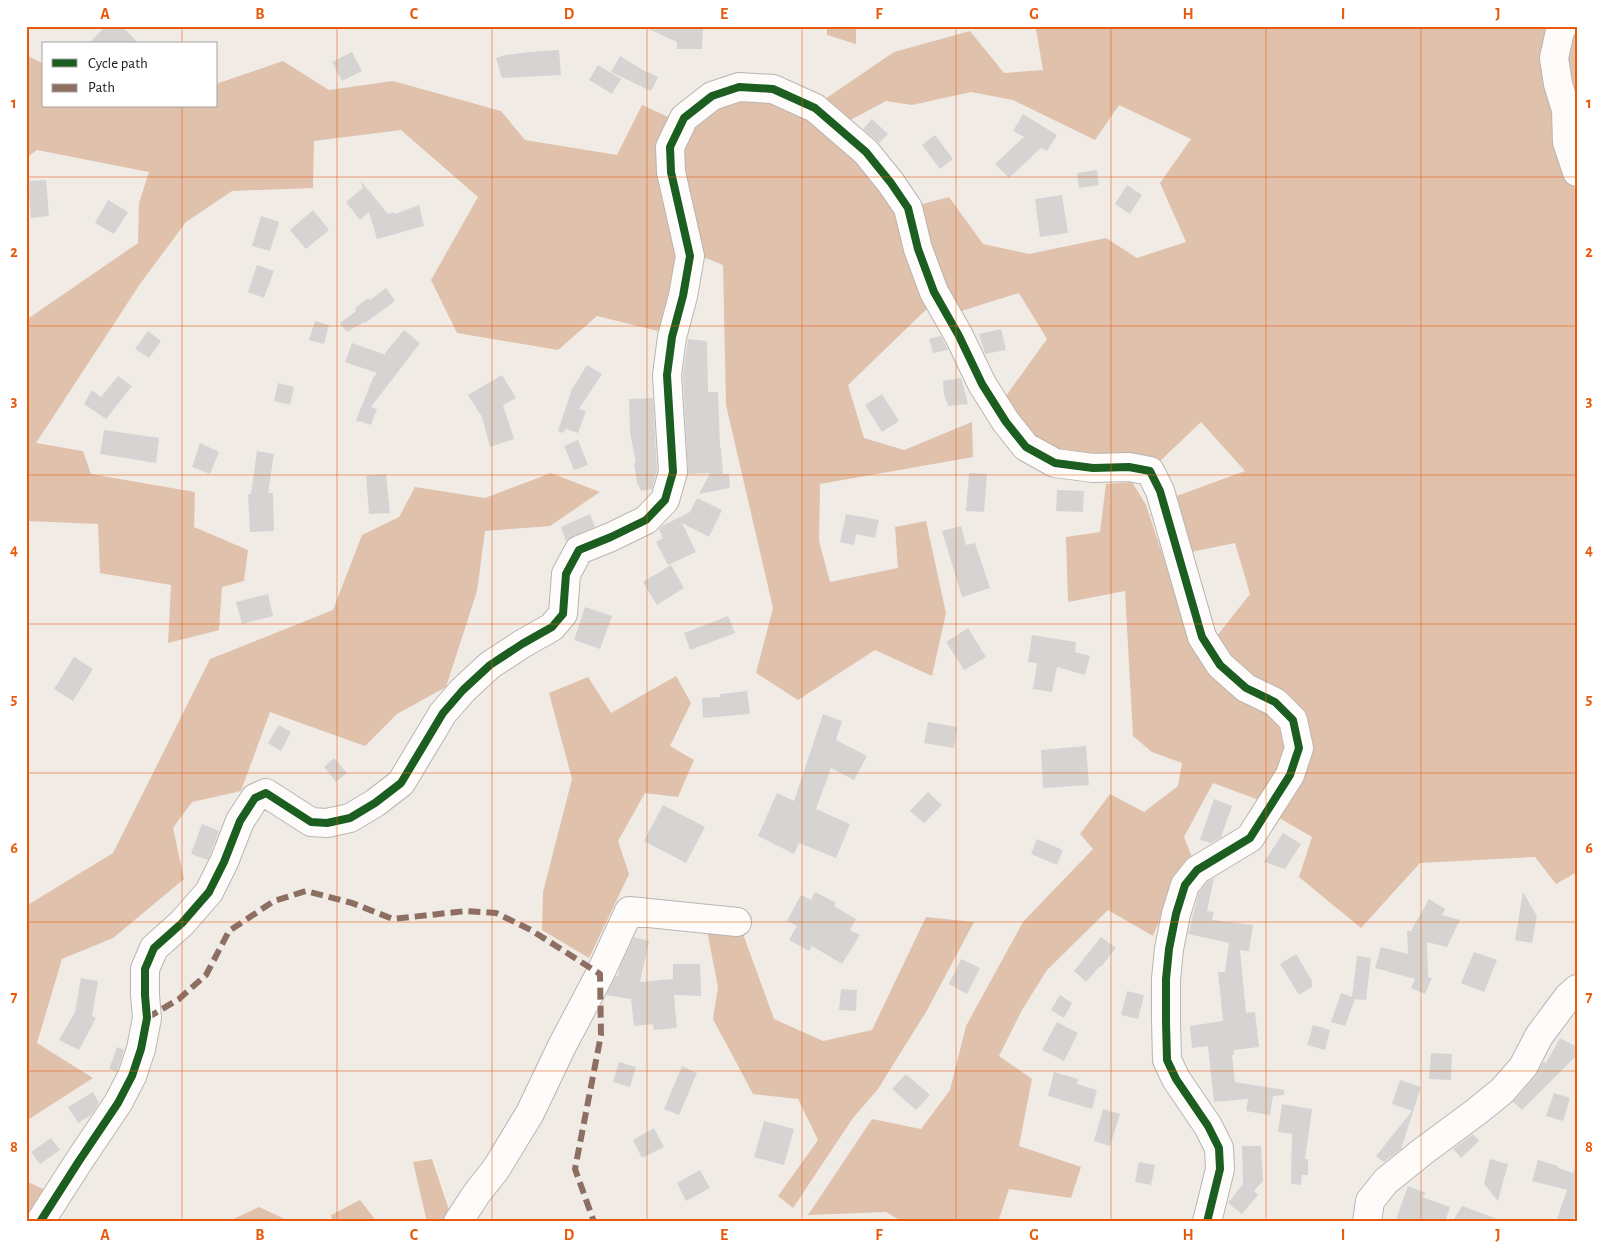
<svg xmlns="http://www.w3.org/2000/svg" width="1603" height="1248" font-family="'Alegreya Sans',sans-serif">
	<style>
		.forest { fill: #e0c1ac }
		.building { fill: #d5d4d3 }
		.lines { fill: none; stroke-linecap: round; stroke-linejoin: round }
		.minor-casing { stroke: #b9b5b2; stroke-width: 30 }
		.minor { stroke: #fdfcfb; stroke-width: 28 }
		.quiet { stroke: #8d6e63; stroke-width: 6; stroke-dasharray: 12 6; stroke-linecap: butt }
		.cycleway-casing { stroke: #fff; stroke-width: 11 }
		.cycleway { stroke: #1b5e20; stroke-width: 8 }
		.grid { fill: none; stroke: #e8590c; stroke-width: 1; stroke-opacity: 0.55 }
		.neatline { fill: none; stroke: #e8590c; stroke-width: 2 }
		.grid-label { font-size: 16px; text-anchor: middle; font-weight: bold; fill: #e8590c }
	</style>
	<rect width="100%" height="100%" fill="#f1ebe6"/>
	<path class="forest" d="M827,26H856V44L827,35Z
		M1034,26H1551L1561,147L1577,196V872L1556,884L1535,857L1420,863L1361,928L1299,877L1312,837L1276,816L1306,751L1249,677L1226,657L1216,637L1250,594L1235,543L1186,553L1171,498L1245,471L1201,422L1157,464L1093,460L1033,444L1003,400L1047,339L1019,293L955,313L915,206L949,197L983,244L1029,254L1106,238L1137,258L1186,242L1160,183L1191,139L1119,105L1095,140L1013,100L971,92L912,105L886,101L845,123L822,101L894,52L970,31L1004,73L1043,70L1036,29Z
		M1575,29L1577,31V87L1571,94L1563,54Z
		M26,55L44,64V106H216V84L283,61L329,90L393,81L501,111L525,140L617,155L642,105L673,119L681,245L670,334L597,316L558,350L457,333L431,280L478,197L401,130L314,141L313,188L232,191L186,222L140,284L36,443L83,451L91,474L195,492L194,527L248,550L244,581L222,587L219,630L168,643L171,585L100,573L98,524L26,521V320L138,243L139,203L149,172L37,150L26,158Z
		M784,97L869,164L905,213L932,304L848,385L864,438L904,450L972,422L973,457L820,484L819,541L830,582L898,568L895,527L926,521L946,613L932,676L875,650L798,700L756,673L773,608L726,405L723,265L701,256L676,143L715,101Z
		M551,473L600,492L550,526L485,531L477,591L446,687L397,714L365,746L270,712L241,791L192,802L173,828L184,879L113,938L62,959L37,1043L93,1078L26,1121V906L113,853L210,659L333,610L362,535L399,517L415,487L485,498Z
		M1132,482L1146,505L1185,622L1263,708L1282,726L1288,751L1259,800L1213,783L1184,837L1193,860L1173,876L1165,907L1153,936L1108,910L1047,970L1022,1010L999,1056L1032,1079L1019,1146L1081,1167L1071,1198L1009,1189L998,1222H903L886,1212L808,1215L872,1119L921,1129L950,1090L966,1026L1023,922L1093,849L1080,834L1110,794L1144,812L1178,786L1182,763L1152,752L1133,736L1125,591L1068,602L1066,537L1100,532L1106,484Z
		M676,676L691,703L670,746L694,760L678,797L645,793L618,841L629,874L589,958L542,930L543,892L572,779L549,693L588,677L611,713Z
		M926,917L974,922L926,1012L878,1089L853,1118L793,1208L778,1196L818,1140L798,1099L753,1094L713,1019L718,987L706,926L743,934L774,1019L823,1041L872,1030Z
		M432,1159L451,1216L448,1222H427L413,1162Z
		M26,1181L45,1190L26,1221Z
		M360,1200L377,1222H333L331,1215Z
		M259,1207L291,1222H227Z"/>
	<path class="building" d="M106,26H122L139,44H88Z
		M642,26H703L702,49H677V42Z
		M559,50L561,75L502,78L496,58L505,55L529,52Z
		M352,52L362,71L342,81L332,62Z
		M620,56L643,70L658,77L651,91L611,72Z
		M598,65L621,79L612,94L589,80Z
		M1023,114L1057,135L1047,151L1041,148L1009,178L995,164L1024,137L1013,131Z
		M872,119L888,134L879,143L863,129Z
		M935,135L953,159L940,169L922,145Z
		M1097,170L1099,185L1079,188L1077,173Z
		M46,180L49,216L31,218L28,181Z
		M360,180L388,214L394,212L395,214L419,205L424,226L377,239L369,212L360,220L346,202L363,188Z
		M1127,185L1142,195L1130,214L1115,204Z
		M1062,195L1068,233L1040,237L1035,199Z
		M108,200L128,212L114,234L95,223Z
		M313,210L329,230L306,249L290,230Z
		M261,216L279,222L270,251L252,246Z
		M257,265L274,271L264,298L248,292Z
		M386,288L395,301L365,323L364,322L347,332L340,323L356,311L355,308L368,298L370,300Z
		M315,321L329,325L324,344L309,340Z
		M1001,329L1006,350L985,354L979,334Z
		M404,330L420,343L371,407L377,409L371,425L360,421L359,422L356,420L373,378L377,373L345,362L352,343L386,355L385,353Z
		M148,331L161,341L149,358L135,349Z
		M941,336L948,350L933,353L929,339Z
		M688,339L707,341L708,392H718L720,448H721L723,474H729L730,488L699,494L710,473L688,474L683,376Z
		M587,365L602,374L579,409L586,411L578,433L566,429L563,433L558,431L572,389Z
		M502,375L516,398L503,405L514,439L490,447L482,417L468,395Z
		M118,376L132,386L106,419L84,404L92,390L101,397Z
		M961,378L968,404L948,406L944,394L943,381Z
		M278,383L294,387L290,405L274,401Z
		M882,394L899,421L882,432L865,405Z
		M653,398L657,470L652,489L641,491L637,483L634,463H636L630,433L629,399Z
		M104,430L159,438L156,463L100,454Z
		M578,440L588,465L574,470L564,446Z
		M200,443L219,452L210,474L192,467Z
		M257,451L274,454L268,493H273L274,531L250,532L248,494H251Z
		M969,473L987,474L984,512L966,511Z
		M386,474L390,513L369,514L366,476Z
		M1057,490L1084,491L1083,512L1056,511Z
		M697,498L722,510L709,537L682,523L696,552L668,565L656,542L663,538L659,529L662,526L690,512Z
		M590,514L595,527L573,536L566,541L561,527Z
		M846,514L879,520L875,538L856,534L854,545L840,542Z
		M961,526L966,545L975,543L990,588L962,597L942,531Z
		M671,565L684,588L657,605L643,582Z
		M268,594L273,616L242,624L236,602Z
		M585,607L612,616L600,649L574,640Z
		M728,616L735,633L690,650L684,633Z
		M968,628L986,657L964,670L946,642Z
		M1032,635L1076,642L1075,652L1090,656L1085,675L1057,667L1052,692L1033,689L1037,663L1028,662Z
		M74,657L93,669L73,701L54,689Z
		M747,691L750,714L703,718L702,698L720,697V694Z
		M823,714L842,721L836,740L867,756L854,780L831,768L816,809L850,824L836,858L799,843L794,854L758,836L777,793L794,801Z
		M928,722L957,727L954,748L924,743Z
		M279,725L291,732L281,751L268,743Z
		M1086,746L1089,785L1043,788L1041,750Z
		M334,758L347,773L336,782L324,767Z
		M928,792L942,805L924,823L910,811Z
		M1214,799L1232,806L1221,837L1211,843L1200,840Z
		M663,805L705,827L686,863L644,841Z
		M202,824L219,831L208,860L191,854Z
		M1283,833L1301,844L1285,869L1264,862Z
		M1037,839L1063,850L1057,865L1031,854Z
		M1214,878L1207,911L1214,912L1212,920L1253,925L1249,951L1240,950L1246,1013L1255,1012L1259,1047L1234,1050V1055H1232L1235,1082L1284,1090V1095L1273,1096L1270,1115L1246,1111L1248,1099L1214,1102L1208,1046L1192,1048L1190,1026L1223,1021L1218,972H1225L1229,943L1188,934L1199,892L1207,882Z
		M815,892L836,903L834,906L856,919L850,930L860,935L842,964L812,946L809,951L789,940L797,926L787,921L801,895L811,900Z
		M1523,892L1537,916L1532,943L1515,940Z
		M1429,899L1445,909L1442,915L1460,920L1447,947L1427,942L1428,977L1432,978L1425,994L1411,988L1415,979L1375,968L1381,947L1408,954L1407,931H1411Z
		M634,937L649,941L640,982L673,979V964H700L701,996L674,995L677,1028L654,1030L653,1024L634,1026L631,999L606,995L616,976H618L620,967Z
		M1101,937L1116,948L1101,967L1100,966L1086,982L1074,971Z
		M1474,952L1497,960L1484,992L1461,983Z
		M1296,954L1312,981V987L1299,995L1280,964Z
		M1357,956L1371,958L1366,1000L1355,999L1345,1026L1331,1022L1341,993L1352,997Z
		M961,959L980,968L967,994L949,984Z
		M81,978L98,981L92,1016L96,1018L79,1050L59,1040L75,1012Z
		M841,989L857,990L856,1011L839,1010Z
		M1127,991L1144,995L1138,1019L1121,1015Z
		M1060,995L1072,1003L1064,1018L1051,1010Z
		M1057,1022L1078,1033L1064,1061L1042,1050Z
		M1313,1025L1330,1030L1325,1050L1307,1045Z
		M1560,1038L1577,1047V1055L1522,1110L1513,1102L1535,1077L1543,1062L1546,1063Z
		M117,1047L124,1050L117,1072L109,1069Z
		M1431,1053L1452,1054L1451,1080L1429,1079Z
		M619,1062L636,1067L630,1087L613,1082Z
		M682,1066L697,1073L679,1115L664,1109Z
		M1054,1072L1078,1079L1077,1084L1097,1090L1092,1109L1048,1096Z
		M906,1074L930,1095L916,1110L892,1089Z
		M1400,1080L1421,1087L1401,1149L1384,1162L1376,1156L1412,1111L1392,1104Z
		M93,1092L99,1103L91,1115L78,1123L68,1107Z
		M1554,1093L1570,1098L1563,1121L1546,1116Z
		M1282,1104L1312,1109L1305,1159H1308V1175H1302L1301,1185L1291,1184L1292,1134L1278,1132Z
		M1103,1109L1120,1114L1110,1146L1094,1141Z
		M764,1121L794,1129L784,1165L754,1157Z
		M654,1128L664,1147L642,1158L633,1140Z
		M1473,1134L1479,1141L1461,1158L1453,1149Z
		M51,1138L60,1150L40,1164L31,1152Z
		M1242,1146H1261L1263,1181L1254,1191L1258,1195L1242,1214L1228,1203L1243,1184Z
		M1490,1159L1508,1164L1498,1201L1484,1184Z
		M1538,1160L1558,1166V1168L1573,1173L1574,1169H1577V1211L1573,1222H1556L1567,1190L1532,1181Z
		M1139,1162L1155,1165L1151,1185L1135,1182Z
		M700,1170L710,1188L686,1201L677,1183Z
		M1408,1186L1426,1193L1422,1197L1450,1207L1445,1222H1395Z
		M1462,1206L1500,1220V1222H1452Z"/>
	<g class="lines">
		<defs>
			<path id="minor" d="M1563,26L1560,31L1554,58L1558,84L1566,110L1567,142L1577,172
				M40,1222L79,1161L118,1103L132,1076L141,1049L147,1018L145,995V969L154,948L182,923L209,892L224,862L240,821L255,798L266,793L311,822L327,823L350,818L375,803L401,783L443,713L463,690L490,665L522,644L552,627L563,614L566,574L579,550L611,537L646,520L665,500L673,472L667,375L672,337L683,296L690,256L671,172L670,147L684,118L712,96L739,87L773,89L815,108L866,152L891,183L908,208L918,249L934,292L959,336L982,384L1006,422L1026,447L1055,463L1093,468L1129,467L1150,471L1160,491L1202,637L1220,665L1246,688L1275,702L1293,720L1299,748L1290,775L1250,838L1197,870L1185,885L1176,914L1169,949L1166,979V1022L1167,1060L1176,1079L1208,1126L1219,1148L1220,1169L1207,1222
				M458,1222L477,1193L496,1169L530,1113L562,1046L600,974L629,911L737,922
				M1367,1222L1370,1201L1386,1181L1422,1152L1476,1112L1502,1091L1523,1067L1539,1036L1568,997L1577,989"/>
		</defs>
		<use href="#minor" class="minor-casing"/>
		<use href="#minor" class="minor"/>
		<path class="quiet" d="M147,1018L179,999L206,975L229,931L274,901L306,891L352,903L393,919L466,911L496,913L531,930L600,974L601,1035L575,1169L594,1222"/>
		<defs>
			<path id="cycleway" d="M40,1222L79,1161L118,1103L132,1076L141,1049L147,1018L145,995V969L154,948L182,923L209,892L224,862L240,821L255,798L266,793L311,822L327,823L350,818L375,803L401,783L443,713L463,690L490,665L522,644L552,627L563,614L566,574L579,550L611,537L646,520L665,500L673,472L667,375L672,337L683,296L690,256L671,172L670,147L684,118L712,96L739,87L773,89L815,108L866,152L891,183L908,208L918,249L934,292L959,336L982,384L1006,422L1026,447L1055,463L1093,468L1129,467L1150,471L1160,491L1202,637L1220,665L1246,688L1275,702L1293,720L1299,748L1290,775L1250,838L1197,870L1185,885L1176,914L1169,949L1166,979V1022L1167,1060L1176,1079L1208,1126L1219,1148L1220,1169L1207,1222"/>
		</defs>
		<use href="#cycleway" class="cycleway-casing"/>
		<use href="#cycleway" class="cycleway"/>
	</g>
	<path class="grid" d="M182,26V44M337,26V1222M492,26V1222M647,26V1222M802,26V1222M956,26V1222M1111,26V1222M1266,26V1222M1421,26V1222M182,106V1222M26,177H1577M26,326H1577M26,475H1577M26,624H1577M26,773H1577M26,922H1577M26,1071H1577"/>
	<rect width="1603" height="1248" fill="none" stroke="#ffffff" stroke-width="55"/>
	<rect x="42" y="42" width="175" height="65" fill="#ffffff" stroke="#a5a3a2"/>
	<rect x="52" y="59" width="25" height="8" fill="#1b5e20" stroke="#a5a3a2"/>
	<text x="88" y="68" font-size="15" fill="#1d1917">Cycle path</text>
	<rect x="52" y="84" width="25" height="8" fill="#8d6e63" stroke="#a5a3a2"/>
	<text x="88" y="92" font-size="15" fill="#1d1917">Path</text>
	<rect x="28" y="28" width="1548" height="1192" class="neatline"/>
	<g class="grid-label">
		<text x="105" y="19">A</text>
		<text x="260" y="19">B</text>
		<text x="414" y="19">C</text>
		<text x="569" y="19">D</text>
		<text x="724" y="19">E</text>
		<text x="879" y="19">F</text>
		<text x="1034" y="19">G</text>
		<text x="1188" y="19">H</text>
		<text x="1343" y="19">I</text>
		<text x="1498" y="19">J</text>
		<text x="14" y="108">1</text>
		<text x="1589" y="108">1</text>
		<text x="14" y="257">2</text>
		<text x="1589" y="257">2</text>
		<text x="14" y="406">3</text>
		<text x="1589" y="406">3</text>
		<text x="14" y="555">4</text>
		<text x="1589" y="555">4</text>
		<text x="14" y="704">5</text>
		<text x="1589" y="704">5</text>
		<text x="14" y="853">6</text>
		<text x="1589" y="853">6</text>
		<text x="14" y="1002">7</text>
		<text x="1589" y="1002">7</text>
		<text x="14" y="1152">8</text>
		<text x="1589" y="1152">8</text>
		<text x="105" y="1240">A</text>
		<text x="260" y="1240">B</text>
		<text x="414" y="1240">C</text>
		<text x="569" y="1240">D</text>
		<text x="724" y="1240">E</text>
		<text x="879" y="1240">F</text>
		<text x="1034" y="1240">G</text>
		<text x="1188" y="1240">H</text>
		<text x="1343" y="1240">I</text>
		<text x="1498" y="1240">J</text>
	</g>
</svg>
